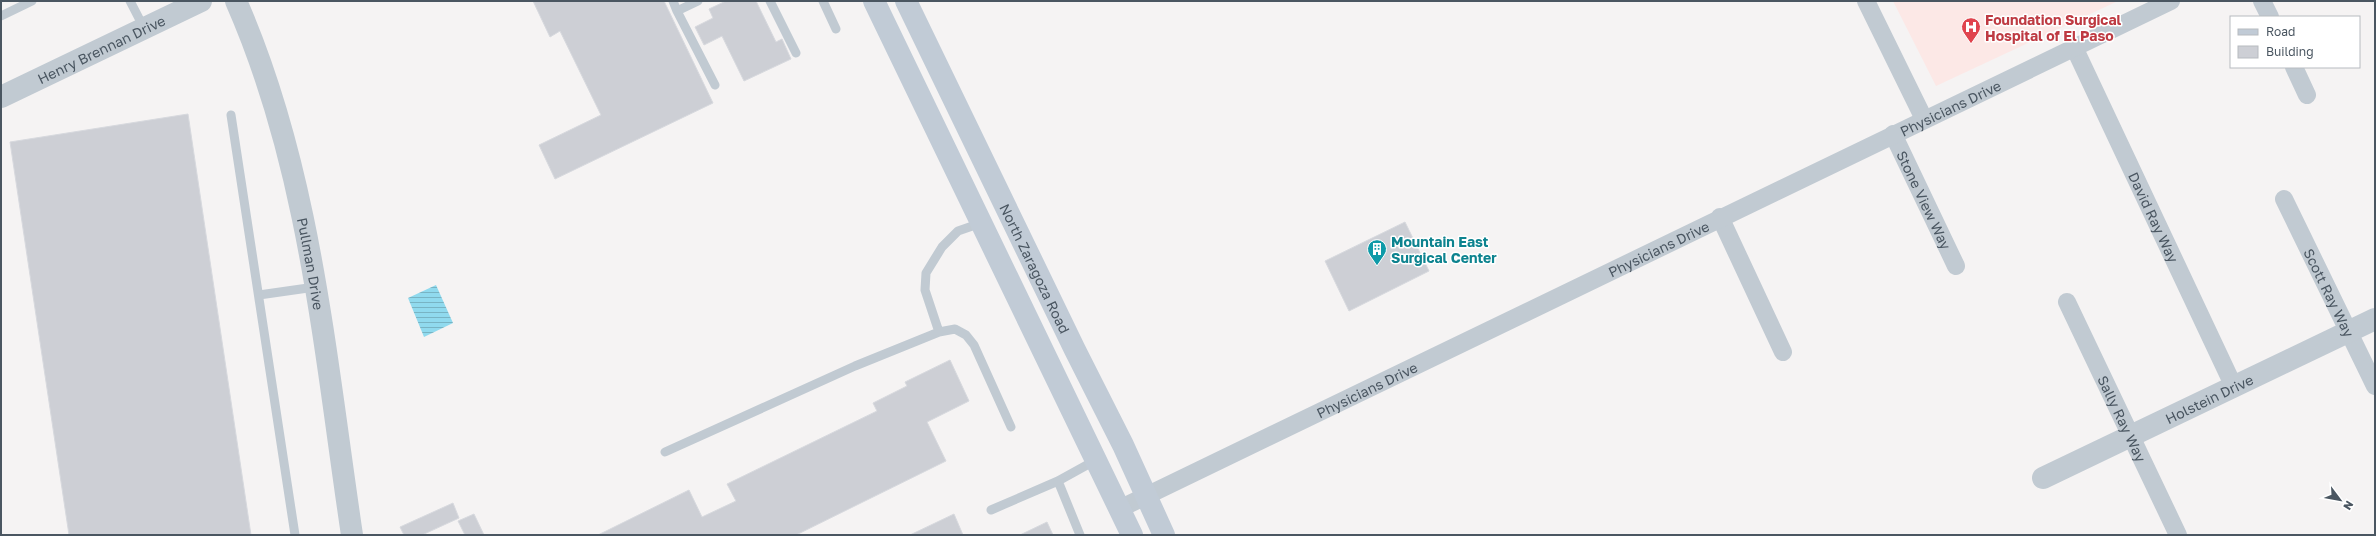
<svg xmlns="http://www.w3.org/2000/svg" width="2376" height="536" font-family="'Golos Text',sans-serif">
	<style>
		.medical { fill: #fce8e6 }
		.water { fill: url(#water-rules) }
		.building { fill: #cdcfd5; stroke: #d7d9de }
		.lines { fill: none; stroke-linecap: round; stroke-linejoin: round }
		.service { stroke: #c1cad2; stroke-width: 9 }
		.minor { stroke: #c1cad2; stroke-width: 18 }
		.tertiary { stroke: #c1cad2; stroke-width: 22 }
		.secondary { stroke: #c1cbd6; stroke-width: 22 }
		.labels { text-anchor: middle; dominant-baseline: central; stroke-width: 3; stroke-linejoin: round; paint-order: stroke }
		.health-label { font-size: 14px; font-weight: bold; fill: #be3a42; stroke: #fff; text-anchor: start }
		.street-label { font-size: 14px; fill: #4a5661; stroke: #fff }
		.culture-label { font-size: 14px; font-weight: bold; fill: #0d838f; stroke: #fff; text-anchor: start }
	</style>
	<defs>
		<pattern id="water-rules" width="6" height="5" patternUnits="userSpaceOnUse"><rect width="6" height="5" fill="#90daee"/><path d="M0 2.5h6" fill="none" stroke="#78b4c4"/></pattern>
	</defs>
	<rect width="100%" height="100%" fill="#f5f3f3"/>
	<path class="medical" d="M1893,1H2118L1936,86Z"/>
	<path class="water" d="M436,285L453,323L424,337L408,298Z"/>
	<path class="building" d="M533,1H664L713,103L555,179L539,145L601,115L560,31L550,37Z
		M726,1H756L776,42L782,39L791,59L744,81L722,36L704,45L695,27L713,18L709,9Z
		M188,114L251,535H69L10,142Z
		M1405,222L1429,271L1349,311L1325,261Z
		M950,360L969,401L927,422L946,461L796,535H598L689,490L702,517L736,501L727,484L877,411L873,403L907,386L905,382Z
		M453,503L459,518L422,535H404L400,527Z
		M474,514L484,535H465L458,521Z
		M954,514L963,535H910Z
		M1047,522L1053,535H1020Z"/>
	<g class="lines">
		<path class="service" d="M130,1L144,28
			M673,1L677,11
			M698,1L677,11L715,85
			M770,1L796,53
			M823,1L836,29
			M1,16L32,1
			M231,115L295,535
			M259,295L315,287
			M939,332L955,329L966,335L974,345L1011,427
			M665,452L855,366L939,332L925,290L926,273L942,247L958,231L981,223
			M1058,481L1080,535
			M991,510L1058,481L1096,460"/>
		<g class="minor">
			<path d="M1866,1L1924,119"/>
			<path d="M2262,1L2270,17"/>
			<path id="s1" d="M2074,47L2234,387"/>
			<path d="M2294,67L2307,95"/>
			<path id="s2" d="M1893,134L1956,266"/>
			<path id="s3" d="M2284,199L2375,386"/>
			<path d="M1720,217L1783,352"/>
			<path id="s4" d="M2067,302L2178,535"/>
			<path id="s5" d="M1119,509L2171,1"/>
		</g>
		<g class="tertiary">
			<path id="s6" d="M236,1C310,169 325,355 352,535"/>
			<path id="s7" d="M1,97L201,1"/>
			<path id="s8" d="M2043,478L2375,319"/>
		</g>
		<g class="secondary">
			<path d="M874,1L1132,535"/>
			<path id="s9" d="M906,1L1075,350L1123,445L1164,535"/>
		</g>
	</g>
	<defs>
		<symbol id="hospital-pin" viewBox="-11 -11 22 30"><path d="M0 17L-7.5 6A9.5 9.5 0 1 1 7.5 6Z" fill="#e0444e" stroke="#fff"/><path d="M-5-5h3v3.5h4V-5h3V5h-3V1.5h-4V5h-3Z" fill="#fff"/></symbol>
		<symbol id="building-pin" viewBox="-11 -11 22 30"><path d="M0 17L-7.5 6A9.5 9.5 0 1 1 7.5 6Z" fill="#0f9aa8" stroke="#fff"/><path d="M-4-6H4V6H1V3H-1V6H-4ZM-2.5-4.3h1.7v1.8h-1.7ZM.8-4.3h1.7v1.8H.8ZM-2.5-1h1.7V.8h-1.7ZM.8-1h1.7V.8H.8Z" fill="#fff"/></symbol>
	</defs>
	<g fill-rule="evenodd">
		<use href="#hospital-pin" x="1960" y="16" width="22" height="30"/>
		<use href="#building-pin" x="1366" y="238" width="22" height="30"/>
	</g>
	<g class="labels">
		<g class="health-label">
			<text x="1985" y="19">Foundation Surgical<tspan x="1985" dy="16">Hospital of El Paso</tspan></text>
		</g>
		<g class="street-label">
			<text stroke="none"><textPath href="#s7" startOffset="111">Henry Brennan Drive</textPath></text>
			<text stroke="none"><textPath href="#s5" startOffset="923">Physicians Drive</textPath></text>
			<text stroke="none"><textPath href="#s2" startOffset="73">Stone View Way</textPath></text>
			<text stroke="none"><textPath href="#s1" startOffset="188">David Ray Way</textPath></text>
			<text stroke="none"><textPath href="#s5" startOffset="599">Physicians Drive</textPath></text>
			<text stroke="none"><textPath href="#s6" startOffset="274">Pullman Drive</textPath></text>
			<text stroke="none"><textPath href="#s9" startOffset="297">North Zaragoza Road</textPath></text>
			<text stroke="none"><textPath href="#s3" startOffset="104">Scott Ray Way</textPath></text>
			<text stroke="none"><textPath href="#s5" startOffset="275">Physicians Drive</textPath></text>
			<text stroke="none"><textPath href="#s8" startOffset="184">Holstein Drive</textPath></text>
			<text stroke="none"><textPath href="#s4" startOffset="129">Sally Ray Way</textPath></text>
		</g>
		<g class="culture-label">
			<text x="1391" y="241">Mountain East<tspan x="1391" dy="16">Surgical Center</tspan></text>
		</g>
	</g>
	<rect width="2376" height="536" fill="none" stroke="#4a5661" stroke-width="4"/>
	<rect x="2230" y="16" width="130" height="52" fill="#ffffff" stroke="#b7bbc0"/>
	<rect x="2238" y="29" width="20" height="6" fill="#c1cbd6" stroke="#b7bbc0"/>
	<text x="2266" y="36" font-size="12" fill="#4a5661">Road</text>
	<rect x="2238" y="46" width="20" height="12" fill="#cdcfd5" stroke="#b7bbc0"/>
	<text x="2266" y="56" font-size="12" fill="#4a5661">Building</text>
	<g transform="translate(2340 500) rotate(122)" stroke="#ffffff" stroke-width="3" paint-order="stroke">
	<path d="M0-3L7 15L0 10L-7 15Z" fill="#4a5661"/>
	<text y="-6" font-size="11" font-weight="bold" text-anchor="middle" fill="#4a5661">N</text>
	</g>
</svg>
